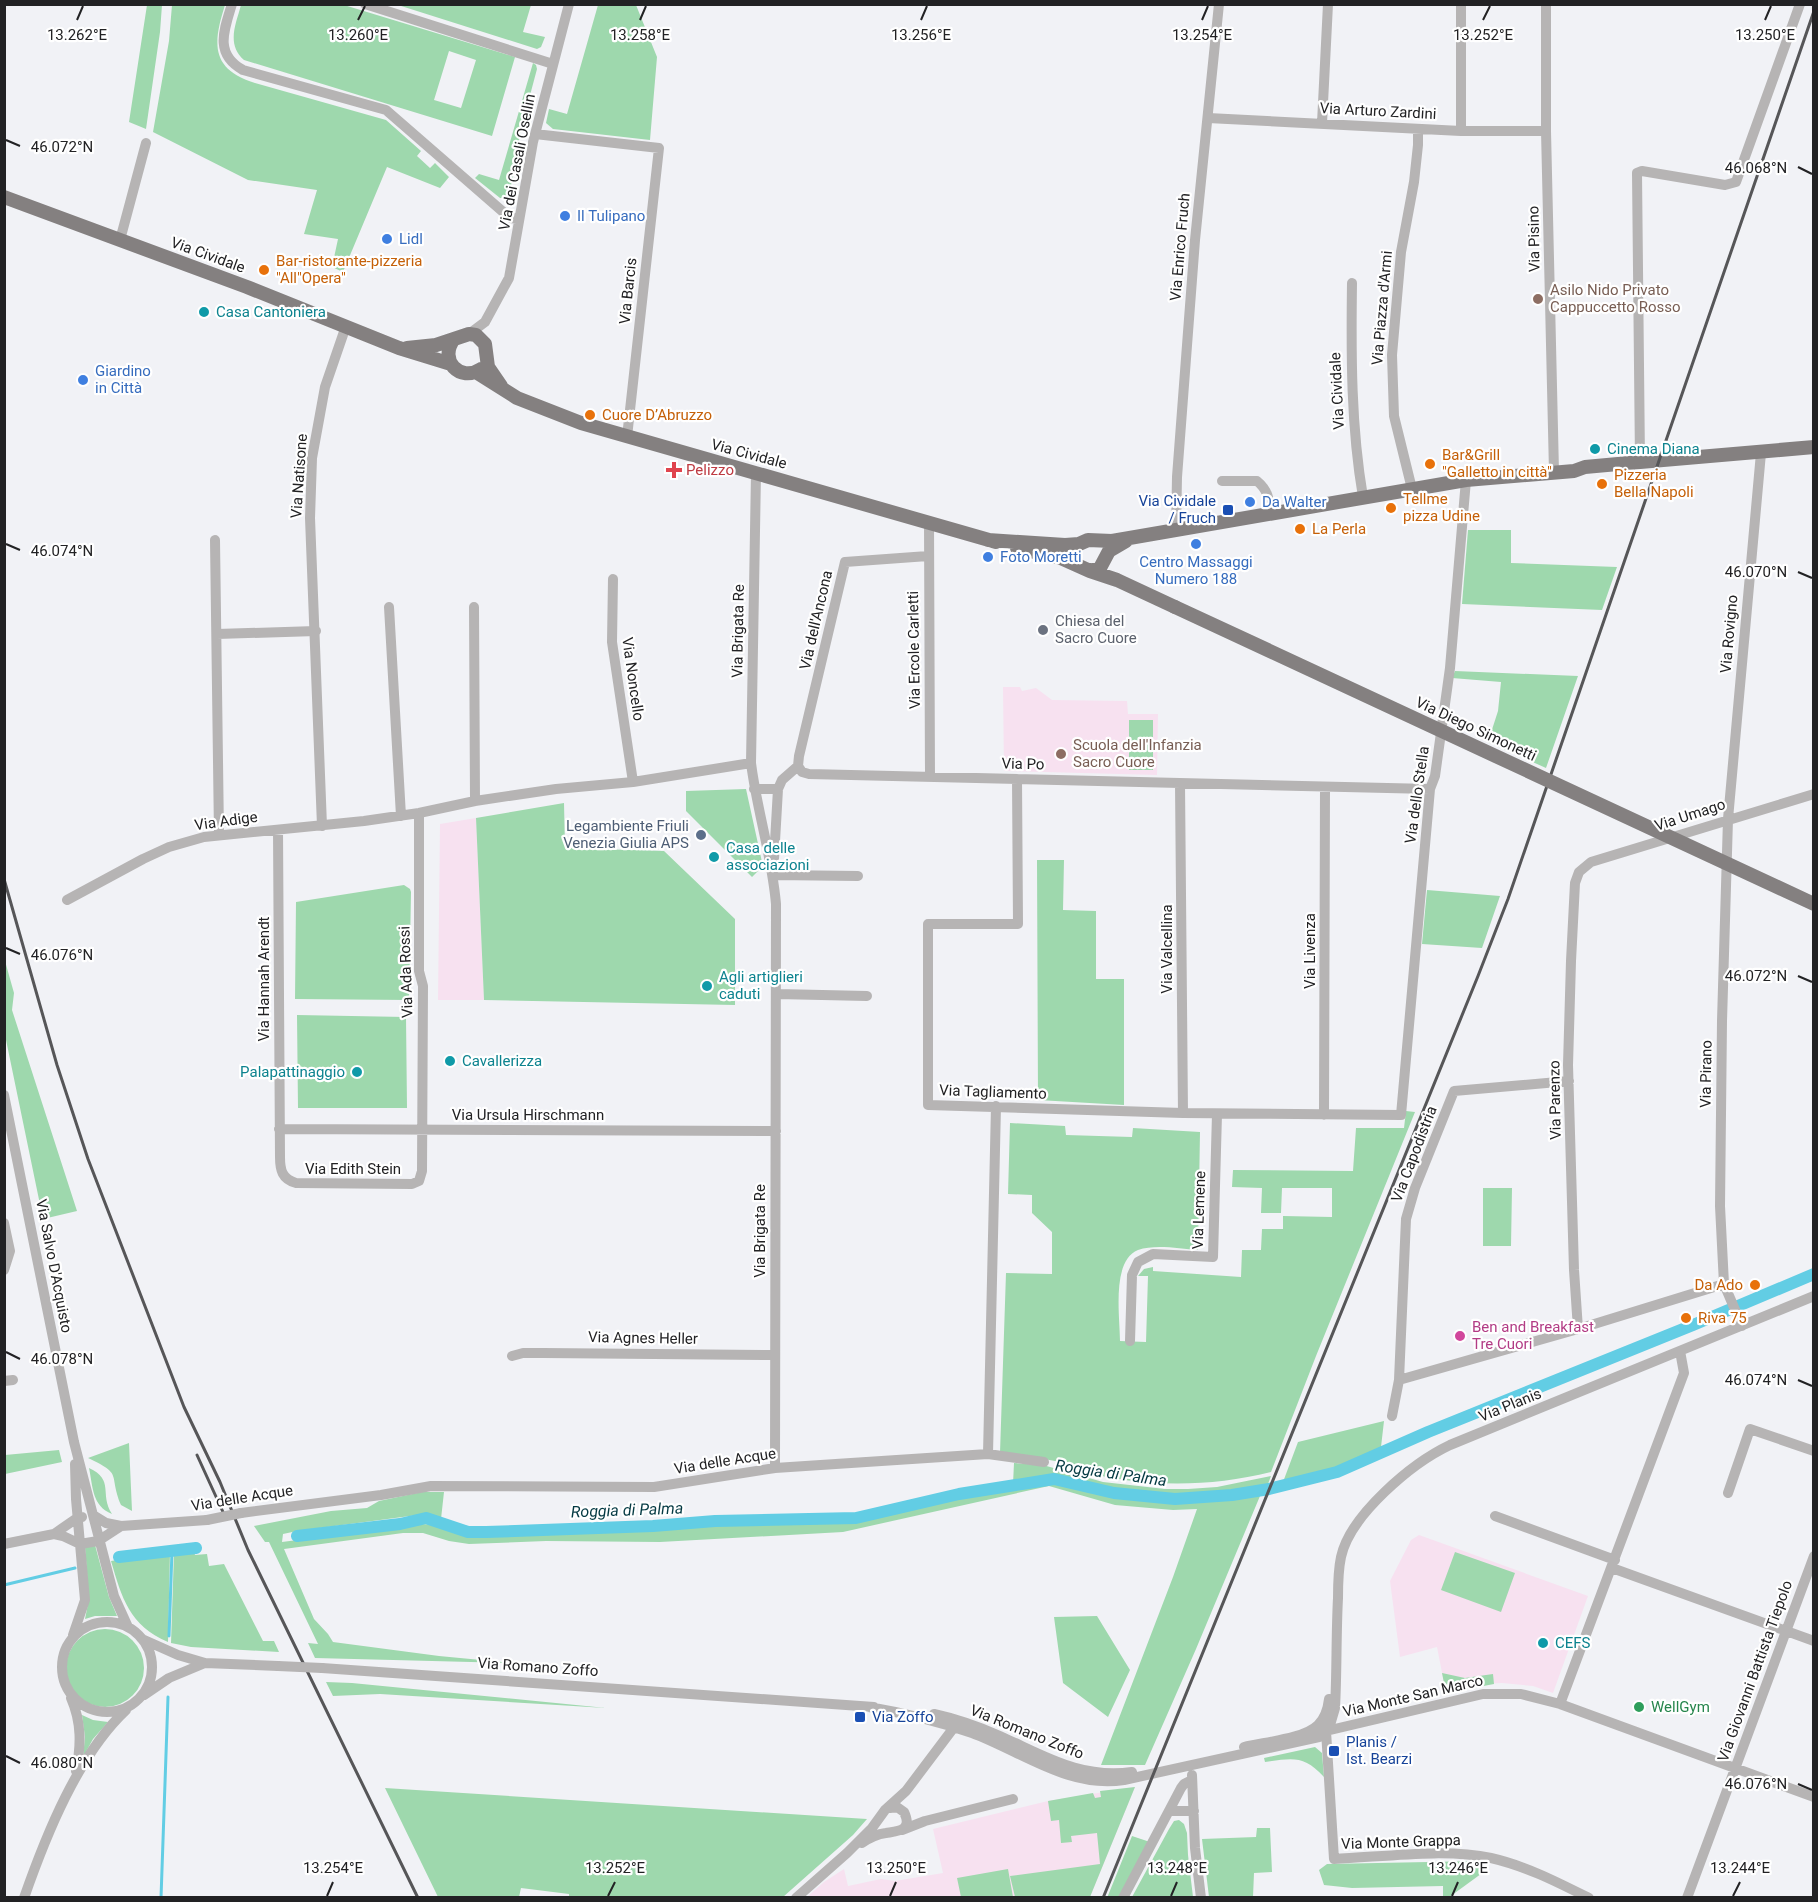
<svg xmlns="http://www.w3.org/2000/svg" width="1818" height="1902" font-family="Roboto,sans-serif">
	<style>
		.education { fill: #f7e1f0 }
		.green { fill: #9ed8ad; fill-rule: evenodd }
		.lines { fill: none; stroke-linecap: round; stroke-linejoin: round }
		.stream { stroke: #62cde4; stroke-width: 3 }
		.canal { stroke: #62cde4; stroke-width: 12 }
		.minor { stroke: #b6b4b4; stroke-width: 10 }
		.major { stroke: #848080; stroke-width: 14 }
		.rail { stroke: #565658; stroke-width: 3 }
		.minor-bridge { stroke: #b6b4b4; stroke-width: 10 }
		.major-bridge { stroke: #848080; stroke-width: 14 }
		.ticks { fill: none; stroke: #222224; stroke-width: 2 }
		.shop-dot { fill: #3f7fe0; stroke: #fff; stroke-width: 2 }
		.food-dot { fill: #e8710a; stroke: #fff; stroke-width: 2 }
		.education-dot { fill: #8d6e63; stroke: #fff; stroke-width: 2 }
		.culture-dot { fill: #0f9aa8; stroke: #fff; stroke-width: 2 }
		.health-dot { fill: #e0444e; stroke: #fff; stroke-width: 2 }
		.transit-dot { fill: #1a4fb4; stroke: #fff; stroke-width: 2 }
		.worship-dot { fill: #6b7280; stroke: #fff; stroke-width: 2 }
		.service-dot { fill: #5c6f8a; stroke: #fff; stroke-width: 2 }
		.hotel-dot { fill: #d1479c; stroke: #fff; stroke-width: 2 }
		.leisure-dot { fill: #2e9e5b; stroke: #fff; stroke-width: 2 }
		.labels { text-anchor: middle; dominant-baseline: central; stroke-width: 4.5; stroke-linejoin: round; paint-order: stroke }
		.street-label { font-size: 15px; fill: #222224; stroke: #fff }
		.shop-label { font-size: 15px; fill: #366cbe; stroke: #fff; text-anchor: start }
		.food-label { font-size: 15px; fill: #c56008; stroke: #fff; text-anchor: start }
		.education-label { font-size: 15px; fill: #785e54; stroke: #fff; text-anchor: start }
		.culture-label { font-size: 15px; fill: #0d838f; stroke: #fff; text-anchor: start }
		.health-label { font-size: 15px; fill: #be3a42; stroke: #fff; text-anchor: start }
		.transit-label { font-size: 15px; fill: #164399; stroke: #fff; text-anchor: start }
		.worship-label { font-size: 15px; fill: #5b616d; stroke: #fff; text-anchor: start }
		.service-label { font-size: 15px; fill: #4e5e75; stroke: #fff; text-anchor: end }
		.hotel-label { font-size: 15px; fill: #b23c85; stroke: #fff; text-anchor: start }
		.leisure-label { font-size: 15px; fill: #27864d; stroke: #fff; text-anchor: start }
		.water-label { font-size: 16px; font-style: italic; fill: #053a43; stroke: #fff }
		.ticks-label { font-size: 15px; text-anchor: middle; fill: #222224; stroke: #fff; stroke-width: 4.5; stroke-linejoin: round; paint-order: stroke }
	</style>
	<rect width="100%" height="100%" fill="#f1f2f6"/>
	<path class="education" d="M1003,687H1020L1022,691L1036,688L1052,700L1127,701L1128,714H1158L1157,775L1004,771Z
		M476,818L484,1000H438L440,824Z
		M1419,1535L1588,1596L1553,1693L1533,1686L1502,1683L1482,1684L1446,1693L1437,1647L1400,1657L1390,1581L1411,1540Z
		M1135,1787L1090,1897L806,1898L824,1882L844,1869L848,1886L881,1879L895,1881L943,1873L933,1829L1048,1801Z"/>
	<path class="green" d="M147,5H162L160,32L146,129L129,122Z
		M172,5H225C213,43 210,69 255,83L386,120L421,151L417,156L430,168L435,163L449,177L440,188L387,167L343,272L332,267L338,239L304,234L317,190L248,180L153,132L169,41Z
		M241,5H344L515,57L492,136L244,60C226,44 236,24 241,5ZM449,51L476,60L461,108L434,100Z
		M398,5H531L523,32L545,37L541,47L537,49Z
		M598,5H636L657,57L650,140L553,129L546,123L549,109L567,114Z
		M533,63L536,65L537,69L521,129L510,192L505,198H500L475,178L479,174L499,180Z
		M1468,530H1511V563L1617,567L1602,610L1462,604Z
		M1455,671L1578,676L1546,768L1488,742L1498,711L1501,682L1452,678Z
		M1129,720H1153V770H1129Z
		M746,789L762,862L759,870L752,877L686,811V791Z
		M564,803L565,848L664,851L735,919V1005L484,1000L476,818Z
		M1037,860H1064L1063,910L1096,911V979H1124V1105L1038,1100Z
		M404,885L410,889L411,892L409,1000L295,999L296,902Z
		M1427,890L1500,896L1482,948L1422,944Z
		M5,961L14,993L12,1010L77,1211L43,1219L5,1035Z
		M297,1015L406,1017L407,1108H298Z
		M1406,1111L1415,1112L1316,1356L1271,1472C1218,1485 1166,1487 1112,1478C1092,1475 1074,1466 1055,1461C1037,1457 1018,1456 1000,1453L1006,1273L1052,1274V1232L1032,1213V1195L1008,1194L1010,1123L1065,1126L1066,1135L1132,1137L1133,1128L1200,1132L1198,1250C1180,1249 1156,1244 1138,1250C1111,1261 1120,1317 1120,1341L1146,1342L1148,1276H1138L1144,1269L1153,1267V1271L1241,1277L1242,1250H1261L1262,1229H1283V1216L1332,1217V1188H1282L1281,1213H1261L1262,1188L1232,1187L1233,1170L1353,1171L1356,1128H1404Z
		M1483,1188H1512L1511,1246H1483Z
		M1384,1421L1381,1447L1336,1467L1283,1482L1298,1442Z
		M129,1443L132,1511L121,1505C108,1473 124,1475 88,1458Z
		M59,1450L62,1462L5,1474V1455Z
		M1014,1463L1043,1465L1103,1482L1165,1489H1188L1217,1487L1271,1476L1268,1484L1207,1494L1173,1495L1126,1491L1054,1476L1013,1484Z
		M89,1468C115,1480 99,1494 112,1514C92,1506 93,1487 89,1468Z
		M1052,1482L1138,1500L1191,1502L1264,1492L1260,1496L1196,1649L1145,1765H1101L1173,1577L1197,1509L1173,1510L1115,1505L1049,1486L843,1532L660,1542L546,1541L469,1544L449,1541L423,1533H403L284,1549L314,1619L328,1634L333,1642L439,1656L512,1663L315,1658L308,1643L318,1644L269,1542H265L254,1526L331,1511L367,1508L379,1501L422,1492H444L441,1519L425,1514L297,1531L283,1534L282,1542L421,1524C443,1524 462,1536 484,1537L720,1525L852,1521L925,1504Z
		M95,1545L109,1597L117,1616H95L85,1619L89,1599L85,1547Z
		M194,1551L195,1555L207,1554L209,1566L224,1564L263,1641H274L279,1652L191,1647L171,1643L174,1553Z
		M170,1552L168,1642C129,1625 122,1598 111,1561Z
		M1455,1552L1515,1573L1501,1612L1441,1590Z
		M1097,1616L1130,1670L1108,1717L1063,1683L1054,1617Z
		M66 1668a39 39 0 1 1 78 0a39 39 0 1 1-78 0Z
		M1442,1673L1465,1678L1493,1674L1494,1684L1446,1693Z
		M326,1682L352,1683L606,1708L380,1694L333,1696Z
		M82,1715L93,1720L108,1722L93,1739L83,1757L85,1737Z
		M1315,1747L1322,1753L1324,1777C1304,1755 1293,1758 1265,1762L1264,1758Z
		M1135,1787L1090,1897H1015L1010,1876L1100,1864L1097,1833L1071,1836L1072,1842L1061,1843L1059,1820L1051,1821L1048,1801L1093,1793L1095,1798L1101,1797L1100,1791Z
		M385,1788L416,1790L867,1819L853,1835L783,1897L569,1898V1894L521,1888L519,1897H438Z
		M1179,1820L1184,1824L1187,1833L1188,1855L1193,1897H1132L1169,1829L1174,1821Z
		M1257,1828H1270L1272,1872L1254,1873L1253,1897H1209L1202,1839L1256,1837Z
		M1132,1836L1150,1842L1120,1897L1107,1898Z
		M1479,1861L1486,1864L1485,1871L1448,1898L1443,1897V1886L1352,1888L1324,1885L1319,1870L1327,1864Z
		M1008,1869L1013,1897H961L957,1878Z"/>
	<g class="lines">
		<path class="stream" d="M4,1585L75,1568
			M169,1636L172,1551
			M161,1898L168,1697"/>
		<path class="canal" d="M297,1536L400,1524L426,1518L468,1532H486L653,1526L715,1521L856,1518L959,1494L1054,1479L1114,1493L1175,1499L1232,1495L1269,1489L1337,1472L1428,1432L1693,1325L1814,1274
			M119,1557L196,1548"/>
		<path class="minor" d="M232,4C224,30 214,54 243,70L386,110L510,218L519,219
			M365,4L553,64
			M1461,4V131
			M1546,4V131L1554,472
			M1208,118L1461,131H1546
			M1322,123L1328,4
			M535,134L659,148L627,437
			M120,240L146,143
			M1352,283C1351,355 1351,427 1363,497
			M469,334L485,322L509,278L533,142L569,4
			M1640,462L1637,173L1642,171L1725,185L1736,182L1800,4
			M756,473L751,763C757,811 772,856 776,904L775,1468
			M1222,481H1257C1268,490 1269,499 1271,513
			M1412,489L1394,416L1392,355L1401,252L1414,182L1418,145V129
			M929,522L930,777
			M1176,530L1177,477L1195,240L1219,4
			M215,540L219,835
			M613,579L612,642L633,782
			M389,607L401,816
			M474,607L475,801
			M217,634L316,631
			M798,766L802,772L809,774L1430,789
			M798,766L799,756L845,562L928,556
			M1017,779L1018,924H928V1105L1183,1113L1401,1115L1430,789L1435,776L1450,668L1466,480
			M1180,784L1183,1113
			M754,789H778
			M322,826L310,518L312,458L325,387L346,326
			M278,830L280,1157C280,1170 282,1179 296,1183L412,1184L419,1181L422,1171L423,986L419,971V813
			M774,859L778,789L782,780L798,766
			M773,875L858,876
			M67,900L143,859L169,847L204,837L364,821L419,813L475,801L556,789L633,782L751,763
			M777,994L867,996
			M4,1095L74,1442L114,1596L128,1627
			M1324,1115L1325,787
			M279,1129L776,1131
			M4,1223L10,1251L4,1270
			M1742,1326L1724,1284L1720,1206L1722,1021L1728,819L1761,453
			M1578,1329L1574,1270L1568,1065L1571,961L1575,883L1579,872L1591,862L1814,794
			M1130,1341L1132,1275L1138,1262L1153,1254L1213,1257L1217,1114
			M512,1356L523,1353H543L775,1355
			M1399,1380L1578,1329L1724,1284
			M4,1381L13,1380
			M1392,1416L1399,1380L1406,1219L1415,1188L1454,1091L1569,1081
			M988,1454L1044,1462
			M1728,1493L1750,1429L1814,1451
			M241,1513L381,1495L431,1486L654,1487L775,1468L988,1454L996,1106
			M93,1515L106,1523L121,1526L207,1520
			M1495,1516L1615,1560
			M54,1534L63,1536L80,1544
			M4,1544L54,1534L77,1518L82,1517
			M80,1544L98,1541L121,1526
			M1612,1568L1814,1641
			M62 1667a45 45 0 1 1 90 0a45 45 0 1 1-90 0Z
			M73,1635L85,1600L76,1499L75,1464
			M142,1639L178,1655L205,1663L278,1666
			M322,1668L874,1707
			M144,1695L169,1678L205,1663
			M71,1698C82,1723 81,1746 76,1771
			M1560,1704L1684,1373L1680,1351
			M869,1707C904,1713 938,1721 972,1733C1021,1751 1069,1789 1124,1780L1319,1737L1330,1725L1335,1708C1337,1672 1336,1635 1338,1598C1338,1585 1338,1571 1341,1557C1350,1515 1412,1463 1450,1445L1814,1296
			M934,1714C957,1719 979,1727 1000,1736C1045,1756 1080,1779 1132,1772
			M1326,1731L1483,1694H1521L1560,1704L1814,1797
			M1326,1731L1334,1859C1382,1857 1445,1848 1491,1858C1526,1866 1557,1882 1589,1898
			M1244,1747C1264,1742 1304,1739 1318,1725C1325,1718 1328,1708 1329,1699
			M1192,1775L1195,1848L1201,1898
			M1170,1811H1194
			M902,1830L925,1821L1013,1799
			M862,1843C869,1838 878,1834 886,1833C898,1831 913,1831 904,1812L897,1807L890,1808
			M24,1898C46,1835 78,1755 126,1710
			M796,1898L847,1853L872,1828L885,1810L906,1791L958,1722
			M1123,1898L1181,1788L1184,1784L1192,1780
			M1687,1898L1814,1556"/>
		<path class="major" d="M4,197L247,287L399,348L451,364
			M454,339C438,360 460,383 481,369
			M407,348L436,345L469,334L476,335L485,344L488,367L501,386
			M476,372L517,398L581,423L996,542
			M988,540L1065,545L1079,544L1088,540L1112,541L1466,480L1574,471L1585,467L1640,462L1814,447
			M1017,548L1061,558L1090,571L1100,568L1109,551L1126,541
			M1090,571L1117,580L1175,607"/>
		<path class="rail" d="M4,879L57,1065L88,1159L184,1407L220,1482L248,1550L418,1898
			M197,1455L223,1512
			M1103,1898L1478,976L1508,899L1814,11"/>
		<path class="minor-bridge" d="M207,1520L241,1513
			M278,1666L322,1668"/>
		<path class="major-bridge" d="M1175,607L1814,904"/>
	</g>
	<path class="ticks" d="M77,20L83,6M358,20L365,6M640,20L646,6M921,20L927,6M1202,20L1208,6M1483,20L1490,6M1765,20L1771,6M6,140L20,146M1798,167L1812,174M6,544L20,550M1798,572L1812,578M6,948L20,954M1798,976L1812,982M6,1352L20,1359M1798,1380L1812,1386M6,1756L20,1763M1798,1784L1812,1790M327,1896L333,1882M608,1896L615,1882M890,1896L896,1882M1171,1896L1177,1882M1452,1896L1458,1882M1733,1896L1740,1882"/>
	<g class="shop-dot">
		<circle cx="565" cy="216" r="6"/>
		<circle cx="387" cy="239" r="6"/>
		<circle cx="83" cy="380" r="6"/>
		<circle cx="1250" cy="502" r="6"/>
		<circle cx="1196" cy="544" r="6"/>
		<circle cx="988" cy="557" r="6"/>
	</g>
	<g class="food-dot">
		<circle cx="264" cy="270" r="6"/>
		<circle cx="590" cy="415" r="6"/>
		<circle cx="1430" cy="464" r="6"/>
		<circle cx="1602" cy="484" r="6"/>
		<circle cx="1391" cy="508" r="6"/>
		<circle cx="1300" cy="529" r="6"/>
		<circle cx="1755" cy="1285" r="6"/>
		<circle cx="1686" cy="1318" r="6"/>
	</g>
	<g class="education-dot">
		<circle cx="1538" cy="299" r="6"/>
		<circle cx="1061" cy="754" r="6"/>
	</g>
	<g class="culture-dot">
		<circle cx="204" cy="312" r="6"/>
		<circle cx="1595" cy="449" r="6"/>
		<circle cx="714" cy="857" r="6"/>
		<circle cx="707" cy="986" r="6"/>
		<circle cx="450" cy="1061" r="6"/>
		<circle cx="357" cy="1072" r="6"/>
		<circle cx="1543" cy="1643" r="6"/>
	</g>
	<path class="health-dot" d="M671 461h6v6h6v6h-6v6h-6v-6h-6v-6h6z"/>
	<g class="transit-dot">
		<rect x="1222" y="504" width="12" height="12" rx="3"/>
		<rect x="854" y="1711" width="12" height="12" rx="3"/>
		<rect x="1328" y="1745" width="12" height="12" rx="3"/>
	</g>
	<circle class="worship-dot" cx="1043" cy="630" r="6"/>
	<circle class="service-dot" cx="701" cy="835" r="6"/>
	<circle class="hotel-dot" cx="1460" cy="1336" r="6"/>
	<circle class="leisure-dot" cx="1639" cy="1707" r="6"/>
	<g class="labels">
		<g class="street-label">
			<text transform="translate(1378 111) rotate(3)">Via Arturo Zardini</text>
			<text transform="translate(517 162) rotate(-79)">Via dei Casali Osellin</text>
			<text transform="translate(1534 239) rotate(-91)">Via Pisino</text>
			<text transform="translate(1180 247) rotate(-85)">Via Enrico Fruch</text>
			<text transform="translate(208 255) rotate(20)">Via Cividale</text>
			<text transform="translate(628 291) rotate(-84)">Via Barcis</text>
			<text transform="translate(1382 308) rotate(-85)">Via Piazza d'Armi</text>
			<text transform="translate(1337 391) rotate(-93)">Via Cividale</text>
			<text transform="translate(749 454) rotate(15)">Via Cividale</text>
			<text transform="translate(299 476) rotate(-86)">Via Natisone</text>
			<text transform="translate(816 620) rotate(-77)">Via dell'Ancona</text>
			<text transform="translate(738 631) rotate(-89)">Via Brigata Re</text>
			<text transform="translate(1729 634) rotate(-85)">Via Rovigno</text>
			<text transform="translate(914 650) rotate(-91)">Via Ercole Carletti</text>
			<text transform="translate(633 679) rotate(82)">Via Noncello</text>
			<text transform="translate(1476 729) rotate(25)">Via Diego Simonetti</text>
			<text transform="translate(1023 764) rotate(1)">Via Po</text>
			<text transform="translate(1417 795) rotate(-82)">Via dello Stella</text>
			<text transform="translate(1690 815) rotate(-18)">Via Umago</text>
			<text transform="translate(226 821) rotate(-8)">Via Adige</text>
			<text transform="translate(1167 949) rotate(-90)">Via Valcellina</text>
			<text transform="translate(1310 951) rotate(-90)">Via Livenza</text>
			<text transform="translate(406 972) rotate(-92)">Via Ada Rossi</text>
			<text transform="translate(264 979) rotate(-90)">Via Hannah Arendt</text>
			<text transform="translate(1706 1074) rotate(-89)">Via Pirano</text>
			<text transform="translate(993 1092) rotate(2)">Via Tagliamento</text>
			<text transform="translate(1555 1100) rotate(-91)">Via Parenzo</text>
			<text x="528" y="1115">Via Ursula Hirschmann</text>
			<text transform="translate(1414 1154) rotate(-69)">Via Capodistria</text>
			<text x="353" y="1169">Via Edith Stein</text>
			<text transform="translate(1199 1210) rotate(-88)">Via Lemene</text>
			<text transform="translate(760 1231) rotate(-90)">Via Brigata Re</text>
			<text transform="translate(54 1266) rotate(79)">Via Salvo D'Acquisto</text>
			<text transform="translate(643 1338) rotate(1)">Via Agnes Heller</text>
			<text transform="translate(1510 1405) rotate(-22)">Via Planis</text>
			<text transform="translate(725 1461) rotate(-9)">Via delle Acque</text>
			<text transform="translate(242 1498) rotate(-9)">Via delle Acque</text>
			<text transform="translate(538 1667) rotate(4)">Via Romano Zoffo</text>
			<text transform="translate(1755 1671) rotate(-70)">Via Giovanni Battista Tiepolo</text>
			<text transform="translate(1413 1696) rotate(-13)">Via Monte San Marco</text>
			<text transform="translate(1027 1732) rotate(22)">Via Romano Zoffo</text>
			<text transform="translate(1401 1842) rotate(-2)">Via Monte Grappa</text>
		</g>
		<g class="shop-label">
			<text x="577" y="216">Il Tulipano</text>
			<text x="399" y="239">Lidl</text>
			<text x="95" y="371">Giardino<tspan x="95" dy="17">in Città</tspan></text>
			<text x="1262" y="502">Da Walter</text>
			<text x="1000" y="557">Foto Moretti</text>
			<text x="1196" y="562" text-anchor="middle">Centro Massaggi<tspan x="1196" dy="17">Numero 188</tspan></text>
		</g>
		<g class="food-label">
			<text x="276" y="261">Bar-ristorante-pizzeria<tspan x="276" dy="17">"All"Opera"</tspan></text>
			<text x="602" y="415">Cuore D’Abruzzo</text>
			<text x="1442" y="455">Bar&amp;Grill<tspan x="1442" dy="17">"Galletto in città"</tspan></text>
			<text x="1614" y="475">Pizzeria<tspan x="1614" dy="17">Bella Napoli</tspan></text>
			<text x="1403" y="499">Tellme<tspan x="1403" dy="17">pizza Udine</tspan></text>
			<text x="1312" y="529">La Perla</text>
			<text x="1743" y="1285" text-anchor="end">Da Ado</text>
			<text x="1698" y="1318">Riva 75</text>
		</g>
		<g class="education-label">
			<text x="1550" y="290">Asilo Nido Privato<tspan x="1550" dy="17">Cappuccetto Rosso</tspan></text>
			<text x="1073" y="745">Scuola dell'Infanzia<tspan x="1073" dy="17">Sacro Cuore</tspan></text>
		</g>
		<g class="culture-label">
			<text x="216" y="312">Casa Cantoniera</text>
			<text x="1607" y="449">Cinema Diana</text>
			<text x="726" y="848">Casa delle<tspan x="726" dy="17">associazioni</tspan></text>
			<text x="719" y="977">Agli artiglieri<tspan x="719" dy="17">caduti</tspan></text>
			<text x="462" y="1061">Cavallerizza</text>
			<text x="345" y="1072" text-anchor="end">Palapattinaggio</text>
			<text x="1555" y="1643">CEFS</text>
		</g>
		<g class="health-label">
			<text x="686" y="470">Pelizzo</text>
		</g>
		<g class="transit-label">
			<text x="1216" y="501" text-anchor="end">Via Cividale<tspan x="1216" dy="17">/ Fruch</tspan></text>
			<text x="872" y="1717">Via Zoffo</text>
			<text x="1346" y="1742">Planis /<tspan x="1346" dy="17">Ist. Bearzi</tspan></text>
		</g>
		<g class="worship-label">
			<text x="1055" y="621">Chiesa del<tspan x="1055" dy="17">Sacro Cuore</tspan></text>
		</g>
		<g class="service-label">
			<text x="689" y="826">Legambiente Friuli<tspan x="689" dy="17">Venezia Giulia APS</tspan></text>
		</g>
		<g class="hotel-label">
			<text x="1472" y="1327">Ben and Breakfast<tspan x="1472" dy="17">Tre Cuori</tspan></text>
		</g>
		<g class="leisure-label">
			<text x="1651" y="1707">WellGym</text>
		</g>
		<g class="water-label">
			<text transform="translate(1111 1473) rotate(8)">Roggia di Palma</text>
			<text transform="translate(627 1510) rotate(-2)">Roggia di Palma</text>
		</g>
	</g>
	<g class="ticks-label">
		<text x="640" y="40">13.258°E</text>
		<text x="921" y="40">13.256°E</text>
		<text x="1202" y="40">13.254°E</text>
		<text x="1483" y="40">13.252°E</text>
		<text x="1765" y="40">13.250°E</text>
		<text x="77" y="40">13.262°E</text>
		<text x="358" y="40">13.260°E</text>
		<text x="62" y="152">46.072°N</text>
		<text x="1756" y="173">46.068°N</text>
		<text x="62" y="556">46.074°N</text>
		<text x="1756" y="577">46.070°N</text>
		<text x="62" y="960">46.076°N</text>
		<text x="1756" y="981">46.072°N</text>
		<text x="62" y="1364">46.078°N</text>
		<text x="1756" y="1385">46.074°N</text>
		<text x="62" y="1768">46.080°N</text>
		<text x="1756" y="1789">46.076°N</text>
		<text x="333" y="1873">13.254°E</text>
		<text x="615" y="1873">13.252°E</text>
		<text x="896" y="1873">13.250°E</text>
		<text x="1177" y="1873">13.248°E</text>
		<text x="1458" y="1873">13.246°E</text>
		<text x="1740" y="1873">13.244°E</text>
	</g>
	<rect width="1818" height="1902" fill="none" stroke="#222224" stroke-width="12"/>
</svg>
